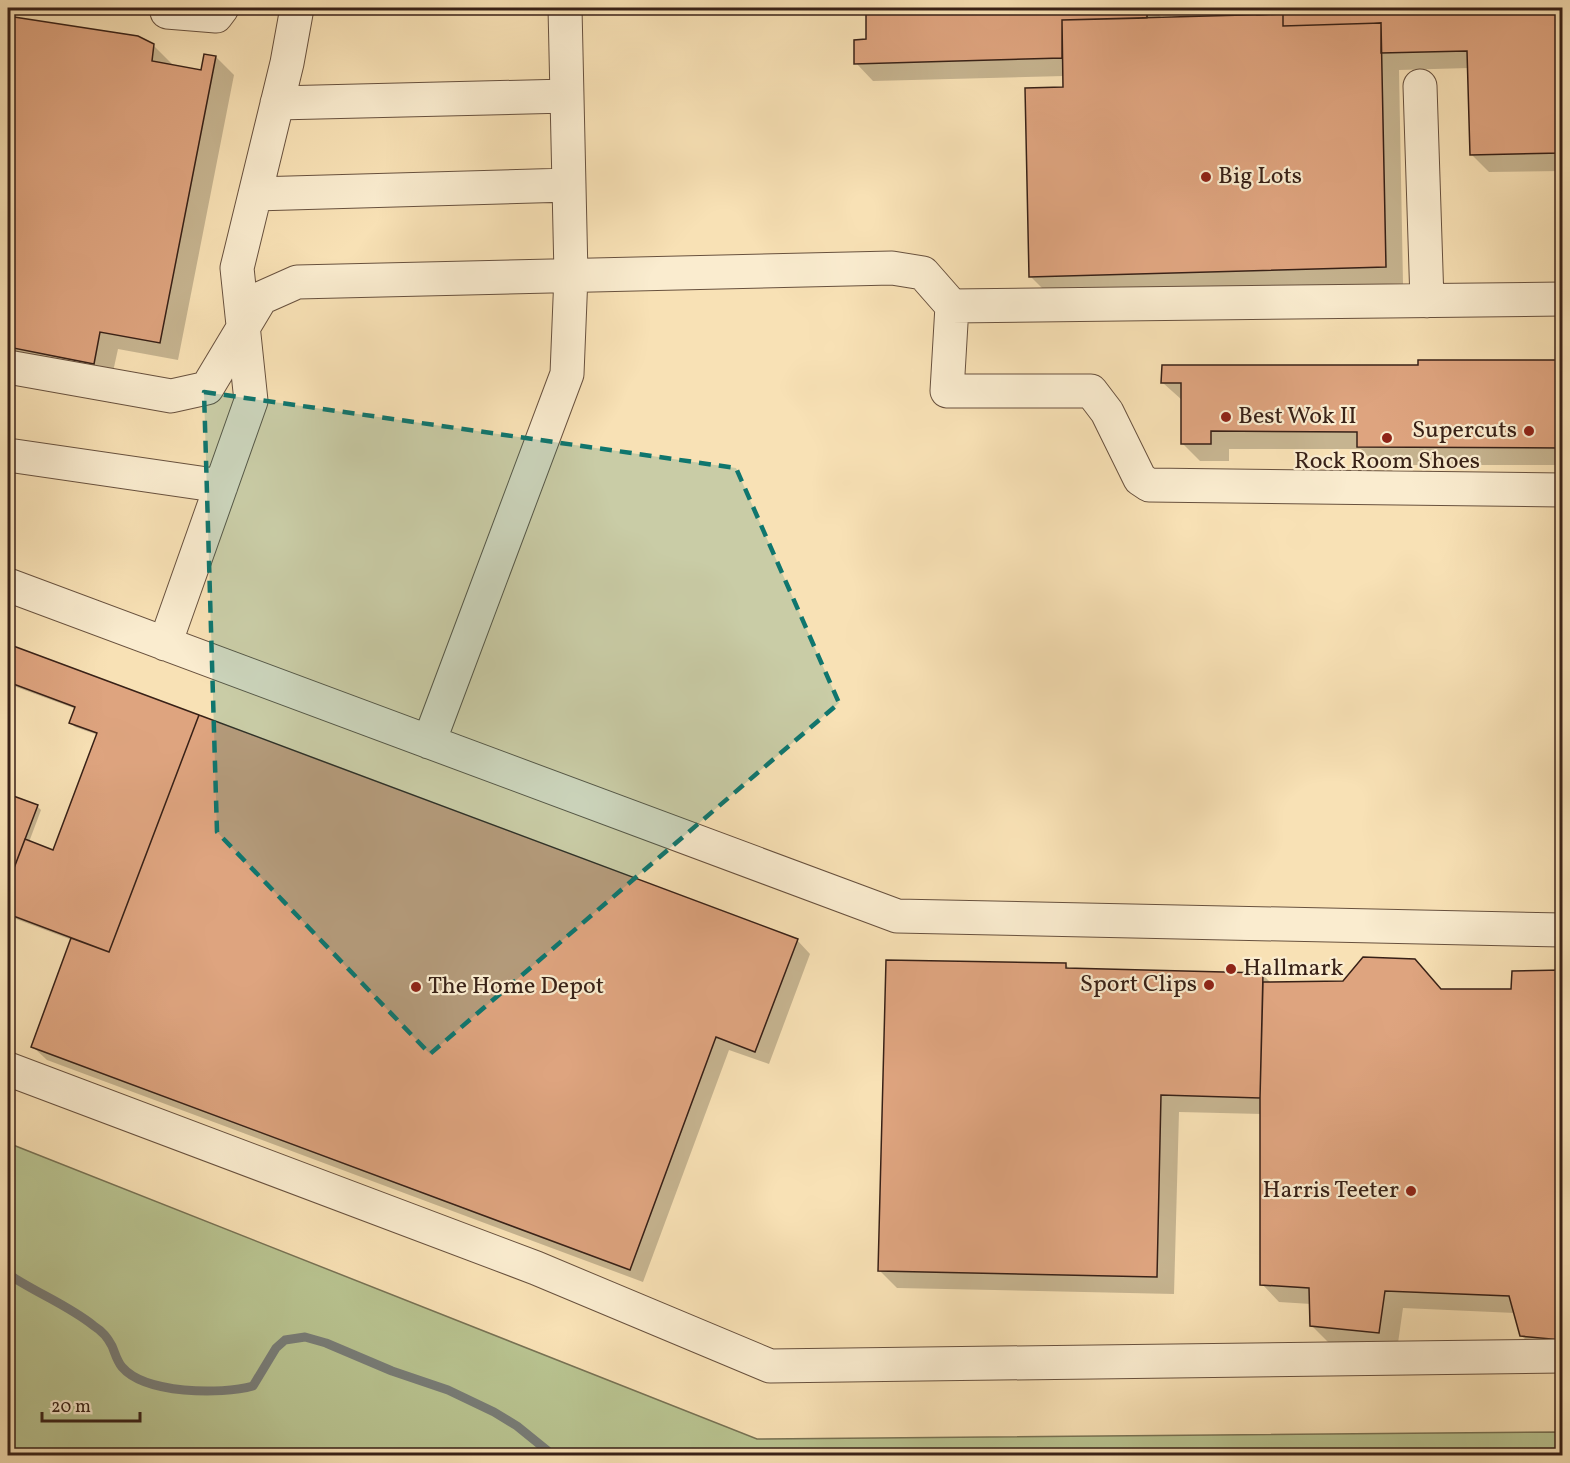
<svg xmlns="http://www.w3.org/2000/svg" width="1570" height="1463" font-family="Vollkorn,serif">
	<style>
		.green { fill: #b9c491; stroke: #787254; stroke-width: 1.5 }
		.shadow { fill: #0003 }
		.lines { fill: none; stroke-linecap: round; stroke-linejoin: round }
		.stream { stroke: #787d78; stroke-width: 9 }
		.building { fill: #dea47f; stroke: #382117; stroke-width: 1.5 }
		.minor-casing { stroke: #68513e; stroke-width: 35 }
		.minor { stroke: #faeccf; stroke-width: 33 }
		.marked { fill: #0f766e; fill-opacity: 0.2; stroke: #0f766e; stroke-width: 4.5; stroke-dasharray: 12 8; stroke-linejoin: round }
		.poi-dot { fill: #8f2418; stroke: #faeccf; stroke-width: 2 }
		.labels { text-anchor: middle; dominant-baseline: central; stroke-width: 4.5; stroke-linejoin: round; paint-order: stroke }
		.poi-label { font-size: 24px; fill: #382117; stroke: #faeccf; text-anchor: start }
	</style>
	<rect width="100%" height="100%" fill="#f8e1b5"/>
	<filter id="stains"><feTurbulence type="fractalNoise" baseFrequency=".00333" numOctaves="4"/><feColorMatrix values="0 0 0 0 .2 0 0 0 0 .09 0 0 0 0 .02 0 0 0 .5 -.17"/></filter>
	<radialGradient id="worn" r=".72"><stop offset=".6" stop-color="#630" stop-opacity="0"/><stop offset="1" stop-color="#630" stop-opacity=".3"/></radialGradient>
	<path class="green" d="M8,1143L757,1439L1562,1432V1455H8Z"/>
	<path class="shadow" d="M867,8H1152L1163,19L1258,16V8H1562V171L1489,172L1471,154L1469,68L1399,70L1403,284L1048,294L1030,276L1065,88L1064,76L873,81L856,63L868,41Z
		M8,34L154,46L172,64L171,66L202,72L205,55L216,57L234,75L178,360L118,349L111,381L8,361Z
		M1419,362H1562V465H1376L1361,449H1229V461H1200L1182,443V400L1163,383L1420,367Z
		M8,645L797,940L810,954L769,1064L729,1050L643,1282L47,1060L33,1047L72,940L8,916V795L37,806L41,810L29,842L54,852L98,735L75,727L71,723L76,709L8,684Z
		M1414,960L1443,991L1513,990L1514,973L1562,971V1356L1539,1354L1521,1335L1515,1313L1403,1308L1397,1350L1330,1344L1312,1326L1311,1304L1279,1302L1262,1284V1114L1179,1112L1174,1294L897,1288L879,1270L1066,965L1070,969L1262,974L1272,984L1344,983Z"/>
	<g class="lines">
		<path class="stream" d="M8,1274C36,1293 68,1305 94,1326C102,1331 108,1338 112,1346C115,1353 117,1361 122,1367C145,1394 221,1395 253,1386L276,1348L285,1340L305,1337L326,1343L392,1371L448,1390L494,1412L517,1426L554,1456"/>
	</g>
	<path class="building" d="M866,8H1147V18L1062,20V58L854,64V40L866,39Z
		M1257,8H1560L1562,39V153L1470,155L1467,51L1381,53V23L1283,26V14L1257,15Z
		M1560,8H1562V39Z
		M1283,14V26L1381,23L1386,267L1029,277L1025,88L1063,87L1062,20Z
		M14,17L138,36L154,44L152,61L201,70L204,54L216,56L160,343L100,332L94,364L8,347V33H11Z
		M1418,360H1562V448L1357,447V432L1211,431V444H1181V383H1161L1162,365H1418Z
		M8,644L199,715L109,952L8,914V884L25,839L53,850L97,733L69,723L75,707L8,682Z
		M199,715L798,939L755,1052L716,1037L630,1270L31,1047L71,938L109,952Z
		M8,794L38,805L8,884Z
		M1363,957L1415,959L1441,989H1511L1512,971L1562,970V1340L1520,1336L1509,1296L1385,1291L1379,1333L1310,1326L1309,1288L1260,1285V1098L1263,982L1343,981Z
		M886,960L1066,963V968L1263,973L1260,1098L1161,1095L1157,1277L878,1271Z"/>
	<g class="lines">
		<defs>
			<path id="minor" d="M166,8L167,12L216,16L222,8
				M1420,86L1427,301
				M277,103L567,96
				M255,194L569,185
				M1562,299L952,306L947,391H1091L1107,412L1140,479L1149,485L1562,490
				M8,367L171,396L207,388L261,298L297,282L892,268L923,273L952,306
				M8,455L221,486
				M8,585L897,916L1562,930
				M165,644L251,401L237,268L287,63L297,8
				M429,742L567,374L571,275L565,8
				M8,1069L536,1268L770,1366L1562,1356"/>
		</defs>
		<use href="#minor" class="minor-casing"/>
		<use href="#minor" class="minor"/>
	</g>
	<path class="marked" d="M204,392L736,468L839,703L430,1054L217,832Z"/>
	<g class="poi-dot">
		<circle cx="1206" cy="177" r="6"/>
		<circle cx="1226" cy="417" r="6"/>
		<circle cx="1529" cy="431" r="6"/>
		<circle cx="1387" cy="438" r="6"/>
		<circle cx="1231" cy="969" r="6"/>
		<circle cx="1209" cy="985" r="6"/>
		<circle cx="416" cy="987" r="6"/>
		<circle cx="1411" cy="1191" r="6"/>
	</g>
	<g class="labels">
		<g class="poi-label">
			<text x="1218" y="177">Big Lots</text>
			<text x="1238" y="417">Best Wok II</text>
			<text x="1517" y="431" text-anchor="end">Supercuts</text>
			<text x="1387" y="462" text-anchor="middle">Rock Room Shoes</text>
			<text x="1243" y="969">Hallmark</text>
			<text x="1197" y="985" text-anchor="end">Sport Clips</text>
			<text x="428" y="987">The Home Depot</text>
			<text x="1399" y="1191" text-anchor="end">Harris Teeter</text>
		</g>
	</g>
	<rect width="1570" height="1463" fill="none" stroke="#f8e1b5" stroke-width="30"/>
	<rect x="9" y="9" width="1552" height="1445" fill="none" stroke="#382117" stroke-width="3"/>
	<rect x="15" y="15" width="1540" height="1433" fill="none" stroke="#382117" stroke-width="1.5"/>
	<path d="M42 1412v9h98v-9" fill="none" stroke="#382117" stroke-width="3"/>
	<text x="51" y="1412" font-size="18" fill="#382117" stroke="#faeccf" stroke-width="4.5" paint-order="stroke">20 m</text>
	<rect width="100%" height="100%" filter="url(#stains)"/>
	<rect width="100%" height="100%" fill="url(#worn)"/>
</svg>
